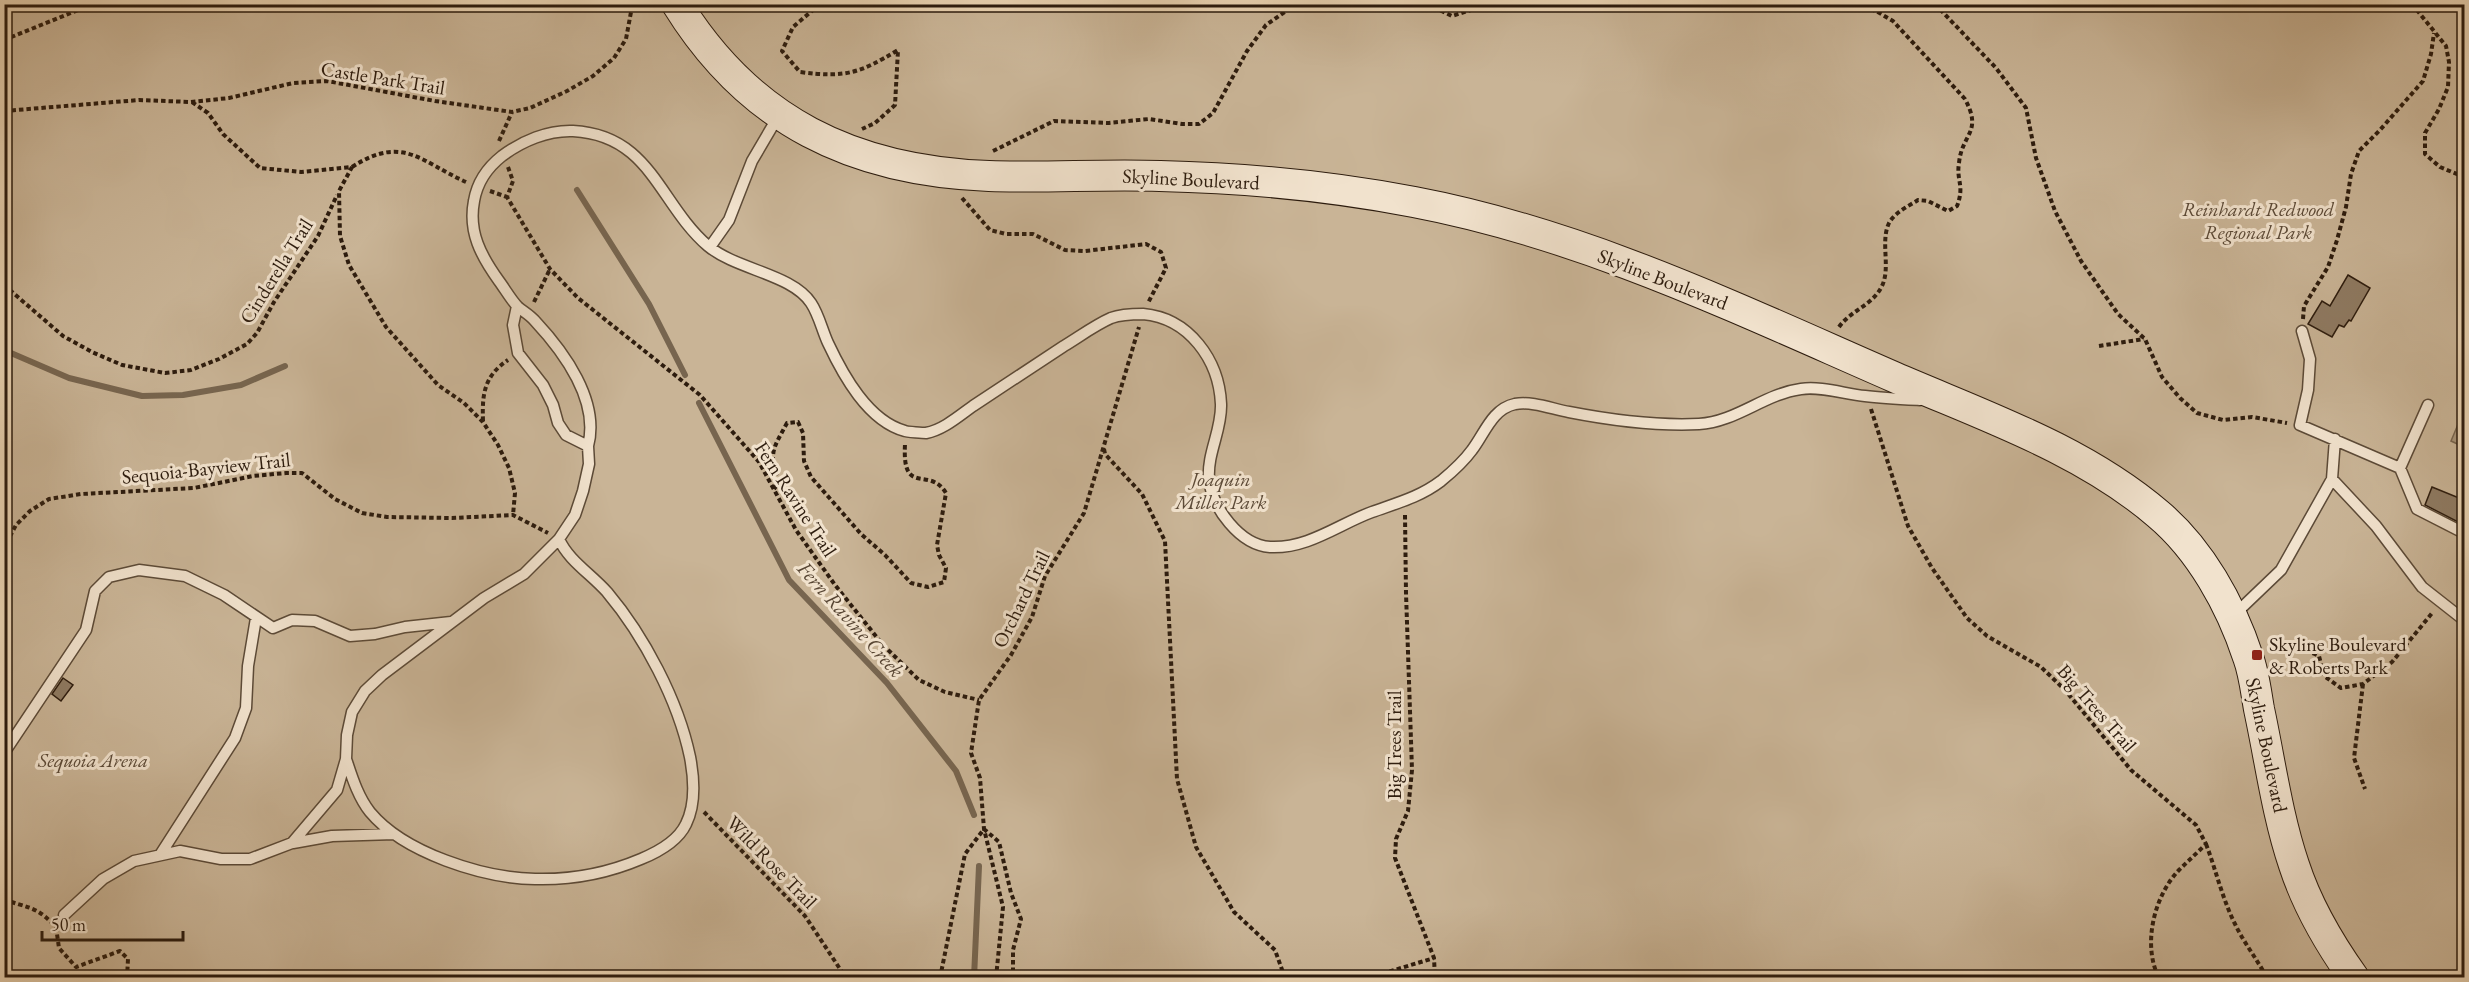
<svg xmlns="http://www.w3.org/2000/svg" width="2469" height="982" font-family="'EB Garamond',serif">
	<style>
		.green { fill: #c9b496; stroke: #7b6852; stroke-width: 1.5 }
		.water { fill: #a9957a; stroke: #77654f; stroke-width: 1.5 }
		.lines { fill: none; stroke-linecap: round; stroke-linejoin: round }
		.stream { stroke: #77654f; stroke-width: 6 }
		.building { fill: #8f7b63; stroke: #2d1c0e; stroke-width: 1.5 }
		.service-casing { stroke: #5c4a37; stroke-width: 13 }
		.secondary-casing { stroke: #2d1c0e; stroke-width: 32 }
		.path { stroke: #2d1c0e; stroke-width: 4; stroke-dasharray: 4.5 3; stroke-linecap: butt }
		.service { stroke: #f1e2cd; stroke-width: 10 }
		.secondary { stroke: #f1e2cd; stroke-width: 30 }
		.poi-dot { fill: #8f2418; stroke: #f1e2cd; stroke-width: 2 }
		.labels { text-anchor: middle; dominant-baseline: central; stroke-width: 6; stroke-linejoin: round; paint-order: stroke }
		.street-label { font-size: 20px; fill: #2d1c0e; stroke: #f1e2cd }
		.park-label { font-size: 20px; font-style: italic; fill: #5c4a37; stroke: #f1e2cd }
		.poi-label { font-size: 20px; fill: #2d1c0e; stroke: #f1e2cd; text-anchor: start }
		.water-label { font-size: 21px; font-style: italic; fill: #584634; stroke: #f1e2cd }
	</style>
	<rect width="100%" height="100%" fill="#e9d3b2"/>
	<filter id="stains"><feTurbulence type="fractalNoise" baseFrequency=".00333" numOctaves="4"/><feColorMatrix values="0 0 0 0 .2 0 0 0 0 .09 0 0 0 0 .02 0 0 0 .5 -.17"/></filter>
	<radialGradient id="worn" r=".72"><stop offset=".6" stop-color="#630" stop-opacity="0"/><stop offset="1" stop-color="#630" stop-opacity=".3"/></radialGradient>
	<path class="green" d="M5,5H2464V977L5,978Z"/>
	<path class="water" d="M2464,410V447L2451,441Z"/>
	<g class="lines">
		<path class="stream" d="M577,190L649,304L685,375
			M4,350L69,378L142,396L183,395L241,385L285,366
			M699,403L789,580L887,683L956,771L974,815
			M974,978L979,866"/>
	</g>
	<path class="building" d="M2348,275L2370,288L2351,321L2349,320L2344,327L2339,325L2332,337L2308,324L2322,301L2330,306Z
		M2432,487L2464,500V525L2425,505Z
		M63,678L73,685L61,701L52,694Z"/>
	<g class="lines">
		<defs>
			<path id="service" d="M710,247L729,220L752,161L779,115
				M517,306L513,325L518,353L543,385L553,405L558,423L566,435L588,446C600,401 564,352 535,321C530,315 524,312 518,307C511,300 505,289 499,281C481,256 468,232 474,201C477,183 488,167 502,156C522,141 548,130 573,131C651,135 659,204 708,246C737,270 792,274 811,303C819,315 822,330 828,343C843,375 868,421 905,431C907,432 924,433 926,433C943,430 959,416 973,406C1003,386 1034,366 1064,346C1079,337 1095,325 1111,318C1119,315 1133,314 1143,314C1189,318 1219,360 1221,404C1222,430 1207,453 1209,479C1212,508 1240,545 1270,547C1308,549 1339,524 1372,512C1397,503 1420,497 1441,481C1452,472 1464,461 1472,450C1485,433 1492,409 1515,404C1533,401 1552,409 1569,412C1610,420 1657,426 1699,424C1736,422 1764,394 1801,389C1821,386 1845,394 1865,396C1883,398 1902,399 1920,400
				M2302,331L2310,359L2308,390L2300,425L2400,468L2417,509L2464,533
				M2400,468L2428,405
				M2332,479L2376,526L2422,587L2464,620
				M2234,615L2281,570L2332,479L2335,439
				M4,753L86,630L95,591L109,577L139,570L185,576L224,595L273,628L292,620L315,621L350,636L375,634L405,627L451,622
				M346,759C352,777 358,797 370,812C404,853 483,878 535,879C570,880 608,873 641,859C658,852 678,841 686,824C696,804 694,778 690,757C678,700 644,636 607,592C591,574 568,560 559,539
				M293,843L332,836L394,834
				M160,855L235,738L246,708L248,666L256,618
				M64,915L103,879L134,861L180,851L221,859H250L292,843L337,790L346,759L347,735L352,712L365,691L382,675L484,598L524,574L559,539L575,515L583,491L589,464L588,446"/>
			<path id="secondary" d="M677,4C750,122 854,171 989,176C1046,178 1103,174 1160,176C1245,178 1331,186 1414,202C1583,234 1738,309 1894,377C1984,416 2082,449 2158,514C2200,549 2231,605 2248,657C2254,673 2256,692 2259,709C2270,760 2277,815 2294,865C2307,905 2329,943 2354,978"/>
		</defs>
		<use href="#service" class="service-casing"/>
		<use href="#secondary" class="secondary-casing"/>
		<path class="path" d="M820,4L793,27L782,51L800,72C846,78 860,73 898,50L895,105L875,123L862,129
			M1427,4L1452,16L1490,4
			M1769,4L1803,9L1818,4
			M1935,4L1996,68L2026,108L2036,158L2055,211L2081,261L2118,314L2145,339L2162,377L2180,398L2197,413L2223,420L2252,417L2287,423
			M2412,4L2446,46L2449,62L2448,87L2439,109L2425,133V154L2440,167L2464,177
			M4,40L93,4
			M192,102L208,113L223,134L260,168L301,172L352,167L339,191L340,236L349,265L386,327L438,385L464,403L483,422L498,445L509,468L515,493L513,515
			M4,111L139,100L191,102L229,98L293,83L327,81L435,101L512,112L530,108L567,91L593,76L614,58L626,39L631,12L635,4
			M499,141L512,112
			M993,151L1054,121L1109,123L1149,119L1182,124H1199L1213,113L1247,51L1266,25L1296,4
			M352,167C403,134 421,162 466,182
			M508,167L513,181L507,197L550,269L578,298L700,395L759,462L796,530L835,585L883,645L919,680L945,692L979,700
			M490,191L507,197
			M962,198L990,230L1006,234H1033L1065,250L1085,251L1146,244L1161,252L1166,268L1148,303
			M4,285L63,336L92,352L122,365L165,373L191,370L219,359L247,344L257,333L274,302L318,236L337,195
			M534,302L550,269
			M2303,319L2304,306L2328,267L2337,240L2346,207L2351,174L2359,151L2380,130L2423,81L2431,54L2434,33
			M1839,327C1851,310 1872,306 1882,286C1891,267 1880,242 1889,223C1895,212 1909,206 1918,200L1928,201L1948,211L1957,206C1965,185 1956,181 1959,163C1962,133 1983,133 1965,99L1893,21L1876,11L1856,4
			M2099,346L2144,339
			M1871,409L1908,526L1932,568L1967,618L1987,636L2041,667L2065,690L2131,770L2196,825L2206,844C2197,853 2188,861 2179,870C2154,896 2142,945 2159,978
			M483,421C482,394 484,376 508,360
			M1104,449L1105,454L1142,494L1165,541L1177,779L1196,847L1234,912L1275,950L1285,978
			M2459,488L2464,490
			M774,489L779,482C768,453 773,449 787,423L798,422L803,433L804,461L811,477L861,534L885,555L911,583L928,587L944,582L946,568L939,555L937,545L946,493C929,465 902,498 905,444
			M1405,515L1406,593L1412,770L1408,811L1396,839L1395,858L1434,958L1435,978
			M4,558L8,540L16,525L30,511L49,499L81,494L194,488L253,476L286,473H302L335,499L362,513L387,517L452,518L513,515L548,533
			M2269,649C2286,642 2304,649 2319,656L2324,676L2341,688L2363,684L2392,662L2433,612
			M2363,684L2354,758L2365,789
			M704,812L805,916L846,978
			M2206,844C2216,870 2222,898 2235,924C2244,943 2257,959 2267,978
			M4,899C25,908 34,905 51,922
			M56,927L59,948L76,967L120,951L128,959L127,978
			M940,978L965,854L984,829L999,842L1011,893L1021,919L1013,950V978
			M996,978L1003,907L984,829L980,778L971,753L979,700L1011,655L1032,617L1045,576L1084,513L1139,327
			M1368,978L1434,958"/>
		<use href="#service" class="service"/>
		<use href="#secondary" class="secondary"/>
	</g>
	<rect class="poi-dot" x="2251" y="649" width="12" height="12" rx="3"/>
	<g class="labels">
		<g class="street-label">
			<text transform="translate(383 78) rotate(9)">Castle Park Trail</text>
			<text transform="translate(1191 179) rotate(3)">Skyline Boulevard</text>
			<text transform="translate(276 271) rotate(-58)">Cinderella Trail</text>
			<text transform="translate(1663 279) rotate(21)">Skyline Boulevard</text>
			<text transform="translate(206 468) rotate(-6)">Sequoia-Bayview Trail</text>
			<text transform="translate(796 499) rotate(57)">Fern Ravine Trail</text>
			<text transform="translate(1021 599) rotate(-64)">Orchard Trail</text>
			<text transform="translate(2097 708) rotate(49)">Big Trees Trail</text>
			<text transform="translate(1394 745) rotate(-90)">Big Trees Trail</text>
			<text transform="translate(2267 745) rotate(78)">Skyline Boulevard</text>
			<text transform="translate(772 862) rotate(46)">Wild Rose Trail</text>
		</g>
		<g class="park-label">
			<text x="2258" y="209">Reinhardt Redwood<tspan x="2258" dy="23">Regional Park</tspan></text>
			<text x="1221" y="479">Joaquin<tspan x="1221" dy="23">Miller Park</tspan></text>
			<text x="93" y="760">Sequoia Arena</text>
		</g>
		<g class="poi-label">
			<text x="2269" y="644">Skyline Boulevard<tspan x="2269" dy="23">&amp; Roberts Park</tspan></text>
		</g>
		<g class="water-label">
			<text transform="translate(851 619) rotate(48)">Fern Ravine Creek</text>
		</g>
	</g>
	<rect width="2469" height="982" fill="none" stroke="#e9d3b2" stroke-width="24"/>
	<rect x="6" y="6" width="2457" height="970" fill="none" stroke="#2d1c0e" stroke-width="3"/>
	<rect x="12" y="12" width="2445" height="958" fill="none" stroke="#2d1c0e" stroke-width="1.5"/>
	<path d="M42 931v9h141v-9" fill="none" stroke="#2d1c0e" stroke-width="3"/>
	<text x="51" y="931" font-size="18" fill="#2d1c0e" stroke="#f1e2cd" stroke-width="4.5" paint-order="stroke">50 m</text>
	<rect width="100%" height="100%" filter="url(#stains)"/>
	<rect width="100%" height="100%" fill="url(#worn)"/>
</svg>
